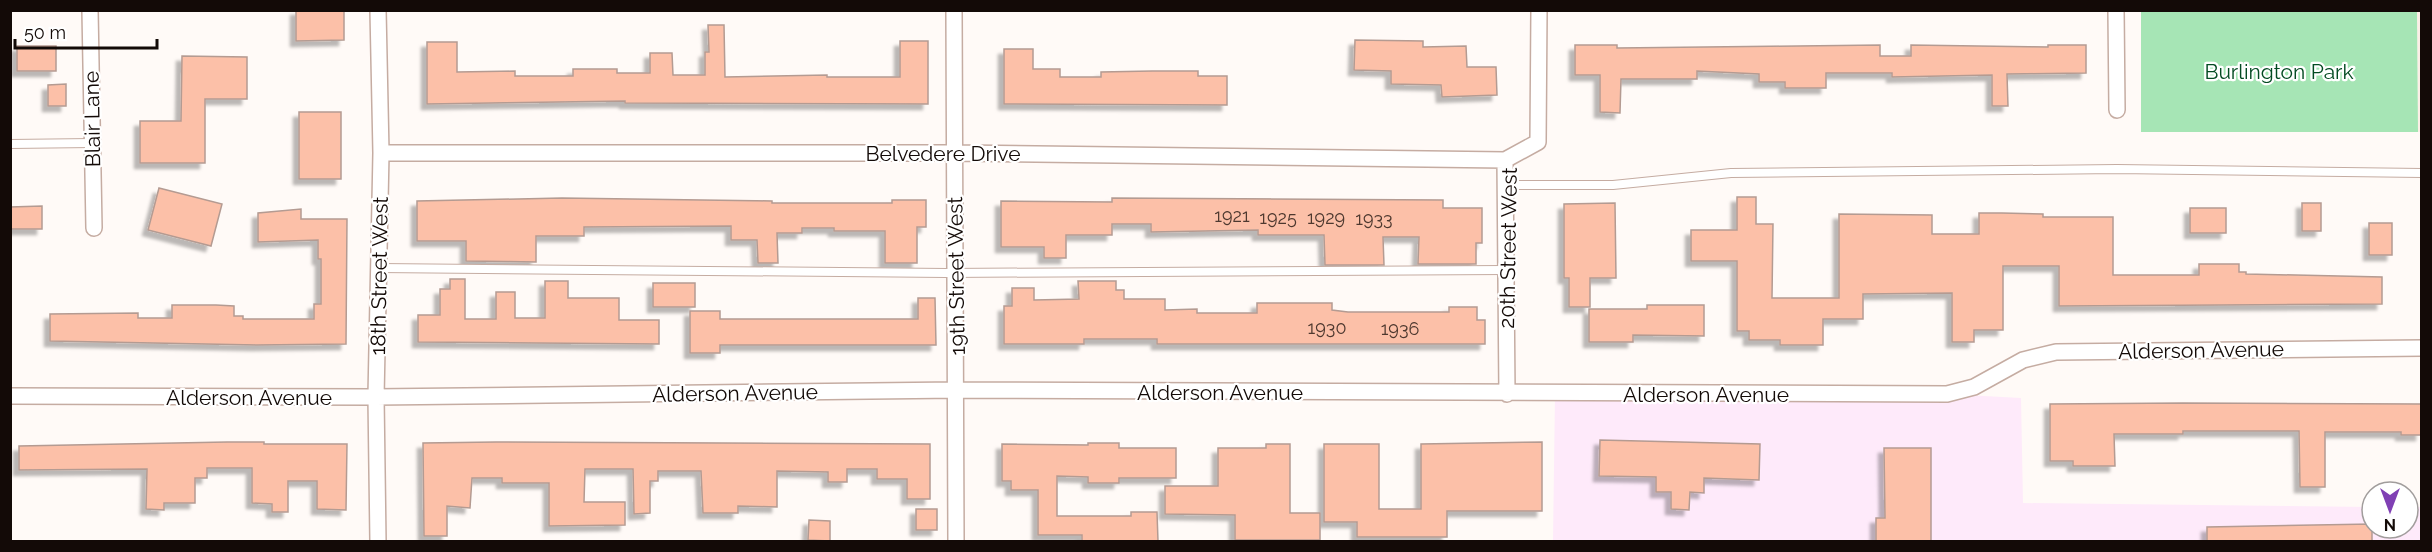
<svg xmlns="http://www.w3.org/2000/svg" width="2432" height="552" font-family="Raleway,sans-serif">
	<style>
		.commercial { fill: #feeafa }
		.education { fill: #fceee6 }
		.green { fill: #a6e5b5 }
		.building { fill: #fcc0a8; stroke: #b49b92; stroke-width: 1.5; filter: url(#shadow) }
		.lines { fill: none; stroke-linecap: round; stroke-linejoin: round }
		.lane-casing { stroke: #c5aca2; stroke-width: 10 }
		.street-casing { stroke: #c5aca2; stroke-width: 18 }
		.lane { stroke: #fff; stroke-width: 8 }
		.street { stroke: #fff; stroke-width: 15 }
		.labels { text-anchor: middle; dominant-baseline: central; stroke-width: 4.5; stroke-linejoin: round; paint-order: stroke }
		.number-label { font-size: 18px; fill: #4d382f }
		.park-label { font-size: 21px; fill: #034b22; stroke: #fff }
		.street-label { font-size: 21px; fill: #130a07; stroke: #fff }
	</style>
	<defs>
		<filter id="shadow"><feDropShadow dx="-5.5" dy="5.5" stdDeviation="1.5" flood-color="#0004"/></filter>
	</defs>
	<rect width="100%" height="100%" fill="#fffaf7"/>
	<path class="commercial" d="M1555,394H1947L2021,398L2023,503L2372,507V528H2408V507H2422L2421,542H1553Z"/>
	<path class="education" d="M2417,11H2422L2421,132H2418Z"/>
	<path class="green" d="M2141,11H2417L2418,132H2141Z"/>
	<path class="building" d="M296,10H344V40L296,41Z
		M708,25H724L725,77L827,75V77H900V41H928V104L625,103V101L427,104V42H457V72L515,71V76H573V69H617V73H650V53H672L673,75H705V52H709Z
		M1355,40L1423,41V47L1466,46L1467,67H1496L1497,95L1442,97L1441,85L1391,84V71L1354,70Z
		M1575,45H1617V48L1880,45V56H1911V45L2048,47V45H2086V73L2007,74L2008,106H1992V75L1892,77V73H1826V88H1785V82H1759V74L1697,71V79H1621L1620,113L1600,112V75H1575Z
		M17,46H56V71H17Z
		M1004,49H1033V69H1060V77H1101V72L1152,71H1198V76H1227V105L1004,104Z
		M182,56L247,57V99H205V163H140V121H181Z
		M66,84V106H48V85Z
		M299,112H341V179H299Z
		M159,188L222,204L211,246L148,230Z
		M1737,197H1756V224H1773L1772,298H1839V214L1932,215V234H1979V213H2002L2043,214V217H2113V275H2199V264H2239V272H2246V274L2382,277V304L2059,306V266H2003V330H1974V342H1952V293L1863,294V319H1823V345H1780V340H1749V331H1737V261H1691V230H1737Z
		M562,198L772,201V203H892V200H926V227H917V263H885V231H834V228H802V233H777L778,263H758L757,240H731V226L584,227V236H536V262L466,261V241H417V201Z
		M1112,198L1443,200V208H1482V243H1476V264H1418L1419,237H1383L1384,265H1325L1324,235H1258V230L1151,232V224H1112V235H1066V258H1044V247H1001V201L1112,202Z
		M1615,203L1616,278H1590V307H1569V278H1564V204Z
		M2302,203H2321V231H2302Z
		M42,206V229H10V207Z
		M2190,208H2226V233H2190Z
		M301,209V219H347L346,344L257,345L50,341V314L138,313V318H172V305H216L234,306V316H243V319H314V304H321V259H318V240L258,242V213Z
		M2369,223H2392V255H2369Z
		M450,279H465V319H496V292H515V318H545V281H568V298H619V320H659V344L418,342V315H440V289H450Z
		M1078,281H1116V290H1124V299H1165V310L1197,309V313H1257V303H1332V310L1348,312H1449V307H1477V320H1485V344H1157V339H1084V344H1004V306H1012V288H1034V300L1079,299Z
		M653,283H695V307H653Z
		M918,298H935L936,345H720V353H690V311H720V319H918Z
		M1647,305H1704V336L1633,335V342H1589V309H1647Z
		M2183,403L2421,404V435H2401V432H2325V487H2300L2299,431H2183V434H2114L2115,466H2073V461H2050V404Z
		M1600,440L1760,444L1759,480L1704,478V493L1690,492L1689,510L1671,509V492H1656V477L1599,476Z
		M227,442H264V444H347L346,510L317,509V481H288V512H272V504L252,503V468H207V478H195V503H164V510L146,509L147,469L19,470V446Z
		M496,442L930,444V499H907V479H877V469H847V482H828V472L777,471V507L738,506V513H703L701,471H658V481H650V513L634,514L633,469H585L584,502H625V525L549,526V483H502V478H472L470,508L447,506V536H424L423,443Z
		M1542,442V511H1447V537H1357V522H1324V444H1379V509H1421V444Z
		M1088,443H1119V448H1176V478H1119V483H1088V477L1057,476V516H1131V512H1157L1158,541H1082V535H1038V490H1011V481H1002V444L1088,445Z
		M1266,444H1290V513H1320V540H1235V515L1165,514V486H1218V448H1266Z
		M1884,448H1931V542H1876V518H1885Z
		M916,509H937V530H916Z
		M809,520L830,521V541L808,540Z
		M2372,524V542H2207V527Z"/>
	<g class="lines">
		<defs>
			<path id="lane" d="M10,144L92,143
				M1505,185H1613L1731,173L2117,169L2422,173
				M379,268L947,273L1506,270"/>
			<path id="street" d="M90,10L94,228
				M378,10L381,153L376,397L378,542
				M954,10L956,542
				M2116,10L2117,110
				M381,153H955L1505,160
				M1507,394L1505,160L1538,142L1539,10
				M10,396L376,397L957,390L1947,394L1974,387L2023,360L2056,352L2422,348"/>
		</defs>
		<use href="#lane" class="lane-casing"/>
		<use href="#street" class="street-casing"/>
		<use href="#lane" class="lane"/>
		<use href="#street" class="street"/>
	</g>
	<g class="labels">
		<g class="number-label">
			<text x="1232" y="215">1921</text>
			<text x="1278" y="217">1925</text>
			<text x="1326" y="217">1929</text>
			<text x="1374" y="218">1933</text>
			<text x="1327" y="327">1930</text>
			<text x="1400" y="328">1936</text>
		</g>
		<g class="park-label">
			<text x="2279" y="71">Burlington Park</text>
		</g>
		<g class="street-label">
			<text transform="translate(92 119) rotate(-91)">Blair Lane</text>
			<text x="943" y="153">Belvedere Drive</text>
			<text transform="translate(1508 248) rotate(-89)">20th Street West</text>
			<text transform="translate(379 276) rotate(-89)">18th Street West</text>
			<text transform="translate(956 276) rotate(-91)">19th Street West</text>
			<text transform="translate(2201 350) rotate(-1)">Alderson Avenue</text>
			<text x="1220" y="392">Alderson Avenue</text>
			<text transform="translate(735 393) rotate(-1)">Alderson Avenue</text>
			<text x="1706" y="394">Alderson Avenue</text>
			<text x="249" y="397">Alderson Avenue</text>
		</g>
	</g>
	<rect width="2432" height="552" fill="none" stroke="#130a07" stroke-width="24"/>
	<g transform="translate(2390 510) rotate(180)"><circle r="28" fill="#ffffff" stroke="#a19d9c" stroke-width="1.5"/>
	<path d="M0-4.5L10 22L0 15L-10 22Z" fill="#8040b4"/>
	<text y="-9" font-size="16" font-weight="bold" text-anchor="middle" fill="#130a07">N</text>
	</g>
	<path d="M15 39v9h142v-9" fill="none" stroke="#130a07" stroke-width="3"/>
	<text x="24" y="39" font-size="18" fill="#130a07" stroke="#ffffff" stroke-width="4.5" paint-order="stroke">50 m</text>
</svg>
